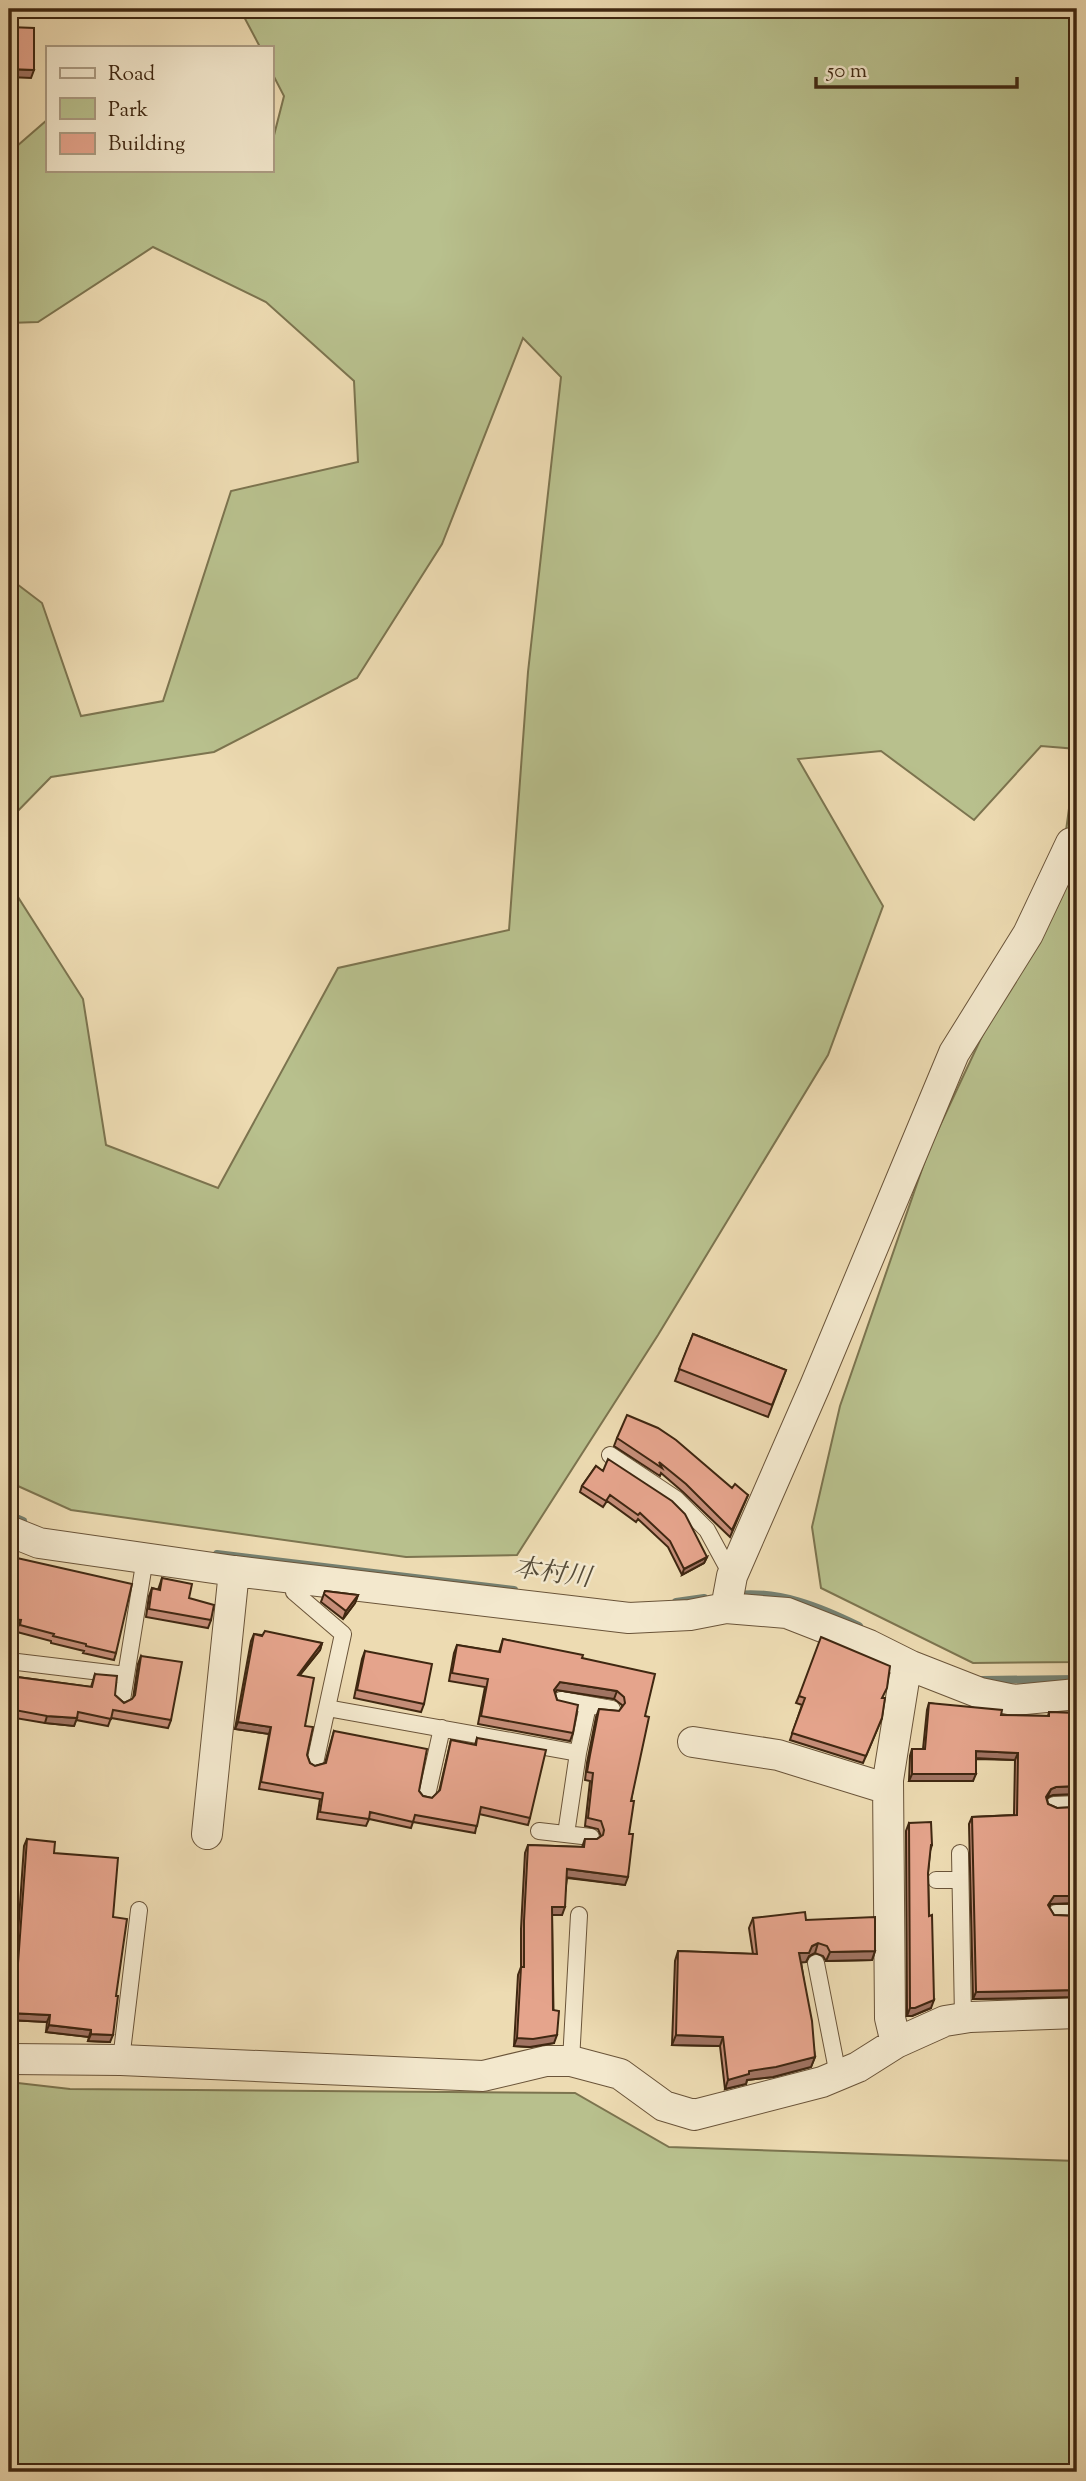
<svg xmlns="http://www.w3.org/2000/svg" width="1086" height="2481" font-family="'Sorts Mill Goudy','Noto Serif JP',serif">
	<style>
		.green { fill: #b8c08d; stroke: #7c744f; stroke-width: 2 }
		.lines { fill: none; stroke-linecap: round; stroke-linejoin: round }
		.stream { stroke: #758070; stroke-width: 8 }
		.service-casing { stroke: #6a5439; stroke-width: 18 }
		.minor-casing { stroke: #6a5439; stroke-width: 32 }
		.service { stroke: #f3e8cd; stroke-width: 16 }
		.minor { stroke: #f3e8cd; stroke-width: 30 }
		.wall { fill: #c58d78; stroke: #3f2711; stroke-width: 2 }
		.shaded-wall { fill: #a07362; stroke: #3f2711; stroke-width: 2 }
		.building { fill: #e5a48c; stroke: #3f2711; stroke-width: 2 }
		.labels { text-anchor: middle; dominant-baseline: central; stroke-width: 5; stroke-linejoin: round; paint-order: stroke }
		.water-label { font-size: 26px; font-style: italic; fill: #564c39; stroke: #f3e8cd }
	</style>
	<rect width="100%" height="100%" fill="#eddbb2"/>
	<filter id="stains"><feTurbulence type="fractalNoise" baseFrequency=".00286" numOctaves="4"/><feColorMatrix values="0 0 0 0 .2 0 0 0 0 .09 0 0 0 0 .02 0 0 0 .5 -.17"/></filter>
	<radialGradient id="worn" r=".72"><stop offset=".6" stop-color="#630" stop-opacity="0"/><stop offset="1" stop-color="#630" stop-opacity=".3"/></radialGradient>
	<path class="green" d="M231,9H1077V1662L973,1663L821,1588L812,1527L840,1406L929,1149L1061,868L1077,749L1041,746L974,820L881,751L798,759L883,906L828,1055L658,1335L517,1555L406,1557L71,1510L9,1482V883L83,999L106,1145L218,1188L338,968L509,930L528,672L561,377L523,338L442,544L357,678L214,752L51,777L9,820V578L42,603L81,716L163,701L231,491L358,462L354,381L266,302L153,247L38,322L9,323V153L47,120V170H271V147L284,96L271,71V47H260L242,13Z
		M9,2082L70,2089L575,2093L669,2147L1077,2161V2472H9Z"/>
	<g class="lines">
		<path class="stream" d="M9,1515L23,1521
			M217,1554L514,1590
			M735,1595C779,1590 820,1607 859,1626
			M676,1602L704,1598
			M982,1680L1077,1679"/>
		<defs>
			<path id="service" d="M610,1455L676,1499L707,1530L732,1576
				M296,1578L294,1592L343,1634L315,1763
				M9,1661L126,1675
				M122,1700L145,1558
				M561,1700L612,1709
				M327,1708L578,1753
				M427,1795L442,1728
				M1054,1805L1077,1804
				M539,1831L591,1837
				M566,1834L578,1753L588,1705
				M960,1853L963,2018
				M936,1880H960
				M1056,1913H1077
				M816,1963L838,2075
				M121,2060L139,1910
				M571,2061L579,1915"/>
			<path id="minor" d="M9,1531L39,1543L234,1571L629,1618L690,1615L726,1608L787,1613L869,1645L911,1666L980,1693L1014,1700L1077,1694
				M726,1608L732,1576L815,1386L954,1053L1028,934L1071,843
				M693,1742L778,1755L888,1789
				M207,1834L234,1571
				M896,2043L890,2018L888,1780L904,1680L911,1666
				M9,2059L121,2060L483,2076L546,2061H571L620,2074L664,2106L694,2115L822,2082L858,2067L896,2043L945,2021L970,2017L1077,2013"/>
		</defs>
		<use href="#service" class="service-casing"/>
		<use href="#minor" class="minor-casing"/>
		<use href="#service" class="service"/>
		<use href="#minor" class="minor"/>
	</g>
	<path class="wall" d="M693,1334L786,1370L768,1417L675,1381Z
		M617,1438L748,1495L730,1537L683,1492L661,1473L660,1476L614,1446Z
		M596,1466L707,1557L704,1563L682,1575L668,1547L638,1519L636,1522L607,1501L603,1507L580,1492L582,1486Z
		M9,1557L116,1653L114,1660L83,1653L84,1651L51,1643V1641L17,1632L18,1627L9,1626Z
		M162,1578L189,1598L211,1620L208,1628L146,1617L149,1596L152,1588L158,1590Z
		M325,1591L358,1595L355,1603L343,1619L321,1602Z
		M254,1634L322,1643L320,1650L300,1675L307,1755L310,1763L315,1766L325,1763L334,1731L419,1791L423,1796L432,1798L439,1792L451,1740L475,1745L477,1738L530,1818L528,1825L479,1814L475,1833L413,1822L411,1828L369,1819L366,1826L317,1819L320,1799L259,1789L269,1734L235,1729L251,1641Z
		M503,1639L582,1658L645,1716L631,1801L625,1885L567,1878L562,1915H552L554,2043L530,2047L514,2046L518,1975L521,1967V1929L525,1853L528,1845L582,1847L585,1839H597L601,1836L598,1829L585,1826L590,1781L585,1780L587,1763L596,1717L599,1709L619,1711L622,1707V1705L614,1699L557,1690L555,1693L557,1700L573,1733L570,1741L478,1724L485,1687L449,1681L454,1653L457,1645L499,1652Z
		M365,1651L424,1704L421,1712L354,1698L362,1659Z
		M141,1656L171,1720L168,1728L111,1718L108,1726L76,1720L74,1726L45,1723L9,1717V1676L91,1687L95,1674L115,1695L124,1703L133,1699L138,1664Z
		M799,1696L883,1698L882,1718L863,1763L790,1740L802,1705L796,1703Z
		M929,1703L1001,1715L1048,1716L1049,1712L1077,1713V1794L1053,1795L1048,1797L1047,1799L1048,1804L1057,1808L1077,1807V1903L1051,1904L1049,1907L1054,1915L1077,1916V1997L973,1999L969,1824L972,1817L1014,1815L1015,1760L976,1759L973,1781H909L910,1756L912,1749H923L927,1710Z
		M909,1823L932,1845L930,1851L928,1873L931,2008L912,2016H907L906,1831Z
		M27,1839L54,1853L113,1917L116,1996L110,2042L88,2041L89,2037L46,2032L47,2022L9,2020V1976L15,1977L24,1846Z
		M753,1918L806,1920L875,1951L872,1960L826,1961L823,1956L815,1953L809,1956L806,1962H801L815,2057L811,2067L773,2077L747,2080L746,2084L725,2089L720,2046L672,2045L675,1961L678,1951L753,1954L749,1928Z"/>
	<path class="shaded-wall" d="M9,69L34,70L31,78L9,77Z
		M707,1557L704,1563L682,1575L684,1569Z
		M358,1595L355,1603L343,1619L346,1611Z
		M9,1619L21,1620L18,1627L9,1626Z
		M322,1643L320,1650L295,1681L298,1675Z
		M560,1682L617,1691L614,1699L557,1690L551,1698L554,1690Z
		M47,1716L77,1718L74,1726L45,1723Z
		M238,1722L271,1727L269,1734L235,1729Z
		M976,1751L1018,1753L1015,1760L974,1758Z
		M912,1774H976L973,1781H909Z
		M1077,1786V1794L1053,1795L1048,1797L1044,1805L1051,1789L1056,1787Z
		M567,1869L628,1877L625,1885L564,1877Z
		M1054,1896H1077V1903L1051,1904L1046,1912L1048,1905Z
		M552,1907H565L562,1915H549Z
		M818,1943L815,1953L809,1956L806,1962L795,1963L799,1953Z
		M875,1951L872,1960L826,1961L830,1952Z
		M1077,1990V1997L973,1999L976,1992Z
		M934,2000L931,2008L912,2016H907L910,2008Z
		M9,2013L50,2015L47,2022L9,2020Z
		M49,2025L91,2030L89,2037L46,2032Z
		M91,2034L113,2035L110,2042L88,2041Z
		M557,2035L554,2043L530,2047L514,2046L517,2038Z
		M676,2035L723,2037L720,2046L672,2045Z
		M815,2057L811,2067L773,2077L747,2080L746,2084L725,2089L728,2080L749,2071Z"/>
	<path class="building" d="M9,27L34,28V70L9,69Z
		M693,1334L786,1370L772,1405L679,1369Z
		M627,1415L658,1428L676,1440L732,1488L735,1484L748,1495L732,1530L686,1484L659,1462L662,1468L617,1438Z
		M608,1459L672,1501L685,1514L707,1557L684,1569L670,1541L640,1513L638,1515L610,1495L606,1501L582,1486L596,1466L603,1471Z
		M9,1557L17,1558L132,1584L116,1653L86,1646V1644L53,1636L54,1634L20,1625L21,1620L9,1619Z
		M162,1578L192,1584L189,1598L214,1605L211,1620L149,1609L152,1588L160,1590Z
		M325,1591L358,1595L346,1611L324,1594Z
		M265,1631L322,1643L298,1675L314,1678L305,1726L313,1727L307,1755L310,1763L315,1766L326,1763L334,1731L427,1749L419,1791L423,1796L432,1798L440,1790L451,1740L476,1745L477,1738L546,1750L530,1818L481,1807L477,1826L415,1815L413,1822L370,1812L369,1819L320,1812L323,1793L261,1782L271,1727L238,1722L254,1634L262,1636Z
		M821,1637L890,1666L887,1688L882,1698H885L882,1718L866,1756L792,1733L805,1698L799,1696Z
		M503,1639L583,1655L582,1658L655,1674L645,1716L649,1717L631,1801H634L629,1834H633L628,1877L567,1869L565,1907H552L553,2010L559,2011L557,2035L533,2039L517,2038L521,1967H524V1921L528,1845L584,1847L585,1839H597L603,1835L604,1830L601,1821L588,1818L593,1773L587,1772L590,1755L599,1709L619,1711L625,1703L624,1697L617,1691L560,1682L554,1690L557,1700L578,1705L573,1733L481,1716L488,1679L452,1673L457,1645L500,1652Z
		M365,1651L432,1664L424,1704L357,1690Z
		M141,1656L182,1662L171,1720L113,1710L111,1719L78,1712L77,1718L47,1716L9,1709V1676L92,1687L95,1674L117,1676L115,1695L124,1703L132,1699L135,1695Z
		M929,1703L1002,1710L1001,1715L1049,1716V1712L1077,1713V1786L1056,1787L1051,1789L1046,1797L1048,1804L1057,1808L1077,1807V1896H1054L1048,1905L1054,1915L1077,1916V1990L976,1992L972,1817L1017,1815L1018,1753L976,1751V1774H912V1749H925Z
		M931,1822L932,1845H931L928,1873L929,1916L932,1915L934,2000L915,2008H910L909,1823Z
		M27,1839L55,1842L54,1853L118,1858L113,1917L127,1919L116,1996H118L113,2035L91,2034V2030L49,2025L50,2015L9,2013V1976L17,1977Z
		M805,1912L806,1920L875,1917V1951L830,1952L827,1946L818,1943L812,1946L809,1953H799L812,2021L815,2057L776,2067L749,2071V2074L728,2080L723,2037L676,2035L678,1951L757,1954L753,1918Z"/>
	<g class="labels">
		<g class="water-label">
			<text transform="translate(552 1574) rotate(8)">本村川</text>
		</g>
	</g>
	<rect width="1086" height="2481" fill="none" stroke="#eddbb2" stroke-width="35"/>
	<rect x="10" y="10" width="1065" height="2460" fill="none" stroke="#3f2711" stroke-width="3.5"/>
	<rect x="18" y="18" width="1051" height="2446" fill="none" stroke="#3f2711" stroke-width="2"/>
	<rect x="46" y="46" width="228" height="126" fill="#f3e8cd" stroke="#ab9b82" stroke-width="2"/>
	<rect x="60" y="68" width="35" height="10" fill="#f3e8cd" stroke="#ab9b82" stroke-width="2"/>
	<text x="108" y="80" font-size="21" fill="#3f2711">Road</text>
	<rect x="60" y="98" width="35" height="21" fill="#b8c08d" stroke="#ab9b82" stroke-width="2"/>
	<text x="108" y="116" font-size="21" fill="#3f2711">Park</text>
	<rect x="60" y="133" width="35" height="21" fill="#e5a48c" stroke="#ab9b82" stroke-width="2"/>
	<text x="108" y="150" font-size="21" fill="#3f2711">Building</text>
	<path d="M816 77v10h201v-10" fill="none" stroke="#3f2711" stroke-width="3.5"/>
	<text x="827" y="77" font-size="21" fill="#3f2711" stroke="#f3e8cd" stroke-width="5" paint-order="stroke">50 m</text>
	<rect width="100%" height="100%" filter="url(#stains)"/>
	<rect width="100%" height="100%" fill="url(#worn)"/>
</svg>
